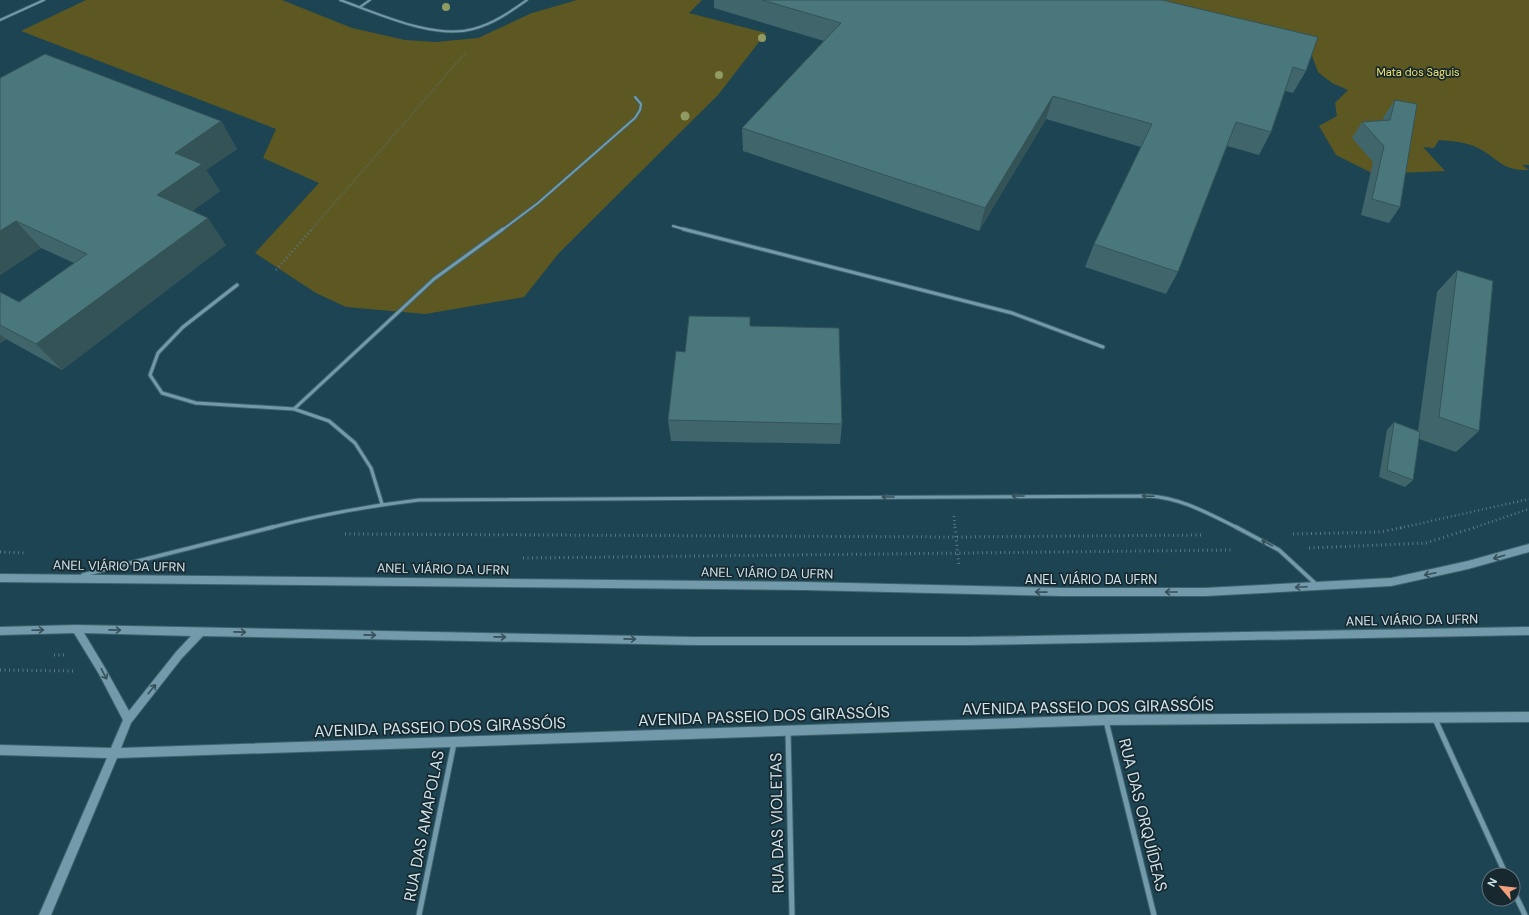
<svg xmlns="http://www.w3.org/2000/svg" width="1529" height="915" font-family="'DM Sans',sans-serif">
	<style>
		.green { fill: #5d5821 }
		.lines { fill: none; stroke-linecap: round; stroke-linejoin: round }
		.lane-far2-casing { stroke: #3e626d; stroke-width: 3.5 }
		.lane-far1-casing { stroke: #3e626d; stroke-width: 5 }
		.lane-casing { stroke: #3e626d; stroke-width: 5.5 }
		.street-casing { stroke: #3e626d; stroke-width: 7 }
		.secondary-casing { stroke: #3e626d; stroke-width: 2 }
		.path-far2 { stroke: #587a86; stroke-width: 2; stroke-dasharray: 0.5 2; stroke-linecap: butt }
		.path-far1 { stroke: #587a86; stroke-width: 2.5; stroke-dasharray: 1 3; stroke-linecap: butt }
		.path { stroke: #587a86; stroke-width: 3; stroke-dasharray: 1 3.5; stroke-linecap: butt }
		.lane-far2 { stroke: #729aaa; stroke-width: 2 }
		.lane-far1 { stroke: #729aaa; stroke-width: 3 }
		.lane { stroke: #729aaa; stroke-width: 3.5 }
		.street { stroke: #729aaa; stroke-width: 5 }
		.secondary { fill: #729aaa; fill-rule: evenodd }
		.tree { fill: #8f9b62 }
		.wall { fill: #40666b }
		.shaded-wall { fill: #345357 }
		.building { fill: #4a777c; stroke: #345357 }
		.oneway { stroke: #375059 }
		.labels { text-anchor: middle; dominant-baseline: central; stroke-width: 3.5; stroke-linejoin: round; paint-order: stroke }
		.far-park-label { font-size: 11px; fill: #ede26f; stroke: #17282e }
		.street-label { font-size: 13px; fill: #cfe4ec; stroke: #17282e }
		.near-street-label { font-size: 16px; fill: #cfe4ec; stroke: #17282e }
	</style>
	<rect width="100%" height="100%" fill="#1c4452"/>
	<path class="green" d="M86,0H282L352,28L405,40L436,42L478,38L532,13L577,0H702L689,13L766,33L718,95L559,253L524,297L425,314L346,307L316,293L255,253L319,183L263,158L276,129L21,31Z
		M1119,0H1529V165H1522L1529,170C1500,171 1499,158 1476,147C1465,142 1451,141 1439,140L1434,148L1423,147L1445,171L1374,174L1336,155L1319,126L1337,116L1335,103L1348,90L1332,83L1318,72L1311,53Z"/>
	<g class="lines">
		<defs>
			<path id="lane-far2" d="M340,0C377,13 434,40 473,29C493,24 510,12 527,0
				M360,7L370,0
				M0,20L44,0
				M673,226L687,230
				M502,230L538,203L635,118L640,110L641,104L635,97"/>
			<path id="lane-far1" d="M683,229L1012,313L1103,347
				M237,285L183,327L158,353L150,375L162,393L196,403L294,409L329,421L355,443L371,468L382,504
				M294,409L434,279L503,229
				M269,528C319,515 368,506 419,500L1149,496C1182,498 1209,514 1238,528"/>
			<path id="lane" d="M1236,527L1279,550L1317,585
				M83,575L273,527"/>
			<path id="street" d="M1435,719L1506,875
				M1106,721L1154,915
				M788,731L792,915
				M1513,890L1525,915
				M419,915L454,743"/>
			<path id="secondary" d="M1529,544V552L1468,569L1391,586L1205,596H1063L805,590L0,582V574L805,582L1063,588H1205L1391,578L1468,561Z
				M76,625L694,637H969L1529,627V635L969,645H694L203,636L182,658L131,723L121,748L1106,715L1529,712V722L1106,725L117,758L51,915H39L107,758L0,755V745L111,748L123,720L99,674L74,633L0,635V627ZM84,633L191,636L176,652L129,711L105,668Z"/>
		</defs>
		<use href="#lane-far2" class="lane-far2-casing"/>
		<use href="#lane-far1" class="lane-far1-casing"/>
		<use href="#lane" class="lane-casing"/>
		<use href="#street" class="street-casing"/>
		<use href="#secondary" class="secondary-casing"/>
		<path class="path-far2" d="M311,230L467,51"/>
		<path class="path-far1" d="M276,270L312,229
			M954,516L955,528
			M1400,528L1529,499
			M1473,528L1529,509"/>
		<path class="path" d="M955,527L959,567
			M345,534L956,537L1204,535
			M1293,534L1380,532L1405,527
			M1309,548L1426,543L1476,527
			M0,552L24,553
			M523,558L1232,550
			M54,655H65
			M0,670L74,671"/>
		<use href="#lane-far2" class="lane-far2"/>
		<use href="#lane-far1" class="lane-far1"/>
		<use href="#lane" class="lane"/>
		<use href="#street" class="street"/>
		<use href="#secondary" class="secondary"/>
	</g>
	<g class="tree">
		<circle cx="446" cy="7" r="4"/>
		<circle cx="762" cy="38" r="4"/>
		<circle cx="719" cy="75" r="4"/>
		<circle cx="685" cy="116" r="4.5"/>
	</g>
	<path class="wall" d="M714,0H1162L1306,71L1293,93L1285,91L1271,132L1259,155L1227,146L1178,272L1166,294L1085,267L1094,244L1141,147L1046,119L979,231L743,151L742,128L824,41L714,8Z
		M0,78L221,121L237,149L206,170L220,191L192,211L226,245L62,370L6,339L1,343H0V292L19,302L74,263L41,248L0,275Z
		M1395,100L1400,207L1389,223L1361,215L1373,162L1352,138L1362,122L1383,120L1384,116Z
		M1457,270L1479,431L1456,452L1419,439L1413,480L1405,487L1379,477L1387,430L1394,422L1418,431L1437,292Z
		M750,317V326L842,424L840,444L671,441L668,420Z"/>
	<path class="shaded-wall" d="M1053,96L1046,119L979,231L985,208Z
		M221,121L237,149L206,170L220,191L176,223L157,195L175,153Z
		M208,218L226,245L62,370L36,344Z
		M16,221L41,248L0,275V231Z
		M0,334L6,339L1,343H0Z"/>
	<path class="building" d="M762,0H1162L1318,37L1306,71L1293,67L1271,132L1236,122L1178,272L1094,244L1152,124L1053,96L985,208L742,128L841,23Z
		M45,54L221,121L175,153L202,164L157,195L208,218L36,344L0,325V292L19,302L87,254L16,221L0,231V78Z
		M1395,100L1417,104L1400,207L1372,199L1384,146L1362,122L1390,120Z
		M1457,270L1493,281L1479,431L1439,417Z
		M689,316L750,317V326L839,328L842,424L668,420L676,351L685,352Z
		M1394,422L1420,432L1413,480L1387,470Z"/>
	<defs><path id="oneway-shaft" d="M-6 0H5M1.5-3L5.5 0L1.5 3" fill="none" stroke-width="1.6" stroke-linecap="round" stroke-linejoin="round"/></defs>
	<g class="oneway">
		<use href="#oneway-shaft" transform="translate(1018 496) rotate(180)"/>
		<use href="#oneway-shaft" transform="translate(1148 496) rotate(-178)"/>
		<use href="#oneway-shaft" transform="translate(888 497) rotate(180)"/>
		<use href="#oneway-shaft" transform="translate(1267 543) rotate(-151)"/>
		<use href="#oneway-shaft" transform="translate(1499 557) rotate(164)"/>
		<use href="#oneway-shaft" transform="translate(1430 574) rotate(168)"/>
		<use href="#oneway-shaft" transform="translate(1301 587) rotate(177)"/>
		<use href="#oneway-shaft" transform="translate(1041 592) rotate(-179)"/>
		<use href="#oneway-shaft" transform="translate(1171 592) rotate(180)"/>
		<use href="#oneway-shaft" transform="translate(38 630) rotate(-2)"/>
		<use href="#oneway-shaft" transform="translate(115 630) rotate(1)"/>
		<use href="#oneway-shaft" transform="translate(240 632) rotate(1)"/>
		<use href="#oneway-shaft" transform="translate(370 635) rotate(1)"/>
		<use href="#oneway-shaft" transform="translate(500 637) rotate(1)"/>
		<use href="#oneway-shaft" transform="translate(630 639) rotate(1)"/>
		<use href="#oneway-shaft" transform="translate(104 674) rotate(62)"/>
		<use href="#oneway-shaft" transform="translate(152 689) rotate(-51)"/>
	</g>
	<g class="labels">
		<g class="far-park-label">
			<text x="1418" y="72">Mata dos Saguis</text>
		</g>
		<g class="street-label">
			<text transform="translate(119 566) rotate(1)">ANEL VIÁRIO DA UFRN</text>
			<text transform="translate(443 569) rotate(1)">ANEL VIÁRIO DA UFRN</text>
			<text transform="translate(767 573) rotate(1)">ANEL VIÁRIO DA UFRN</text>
			<text x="1091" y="579">ANEL VIÁRIO DA UFRN</text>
			<text transform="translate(1412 620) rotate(-1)">ANEL VIÁRIO DA UFRN</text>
		</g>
		<g class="near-street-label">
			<text transform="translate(1088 707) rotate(-1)">AVENIDA PASSEIO DOS GIRASSÓIS</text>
			<text transform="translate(764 716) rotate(-2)">AVENIDA PASSEIO DOS GIRASSÓIS</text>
			<text transform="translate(440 727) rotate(-2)">AVENIDA PASSEIO DOS GIRASSÓIS</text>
			<text transform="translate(1143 815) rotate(76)">RUA DAS ORQUÍDEAS</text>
			<text transform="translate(777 823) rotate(-91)">RUA DAS VIOLETAS</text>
			<text transform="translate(424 826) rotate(-79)">RUA DAS AMAPOLAS</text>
		</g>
	</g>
	<g transform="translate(1501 887) rotate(298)"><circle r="19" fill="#17282e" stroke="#61737a"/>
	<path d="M0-3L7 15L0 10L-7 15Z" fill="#f2a17e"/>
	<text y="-6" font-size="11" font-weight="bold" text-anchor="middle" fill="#cfe4ec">N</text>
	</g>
</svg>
